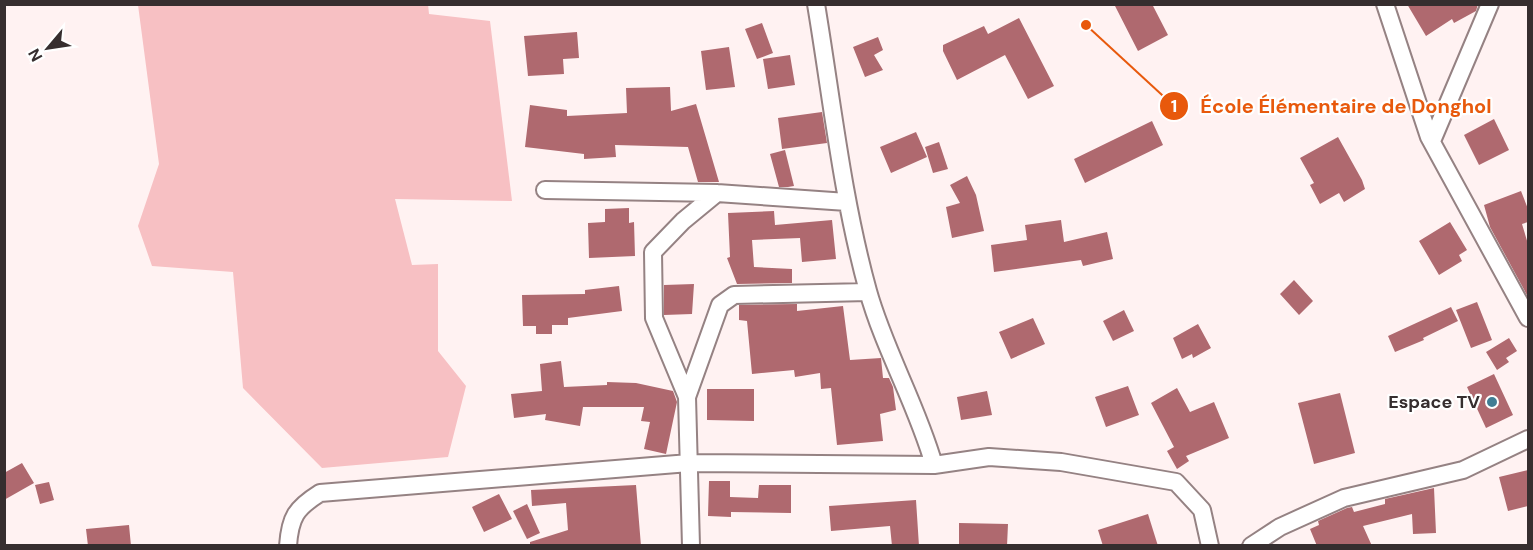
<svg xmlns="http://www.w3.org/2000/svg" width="1533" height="550" font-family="'DM Sans',sans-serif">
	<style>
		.green { fill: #f7c0c3 }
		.building { fill: #af696f }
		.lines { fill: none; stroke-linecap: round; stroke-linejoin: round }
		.minor-casing { stroke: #958283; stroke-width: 20 }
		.minor { stroke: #fff; stroke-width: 16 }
		.poi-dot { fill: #407d94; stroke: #fff; stroke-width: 2 }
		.labels { text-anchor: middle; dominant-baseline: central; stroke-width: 4.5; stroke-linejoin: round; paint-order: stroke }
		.poi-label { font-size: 18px; font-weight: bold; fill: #362e2f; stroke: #fff; text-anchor: end }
		.leader { fill: none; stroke: #e8590c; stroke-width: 2 }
		.callout-dot { fill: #e8590c; stroke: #fff; stroke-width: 2 }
		.mark-label { font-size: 18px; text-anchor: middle; font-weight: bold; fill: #fff }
		.callout-label { font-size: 20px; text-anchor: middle; font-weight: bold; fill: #e8590c; stroke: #fff; stroke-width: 4.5; stroke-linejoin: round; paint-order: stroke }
	</style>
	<rect width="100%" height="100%" fill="#fff2f2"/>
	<path class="green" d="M428,4L429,14L490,21L512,201L395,199L412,265L438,264V351L466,386L448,457L322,468L243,388L233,272L152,266L138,226L159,164L138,5Z"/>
	<path class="building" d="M1114,4H1152L1168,35L1138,51Z
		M1407,4H1478L1476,11L1454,23L1452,19L1426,36Z
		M1019,18L1054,86L1028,99L1005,55L957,80L943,51V45L984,26L988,34Z
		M762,23L773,53L757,59L745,29Z
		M577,32L579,58L563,59L564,74L528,76L524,36Z
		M878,37L883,50L874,55L883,70L865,77L853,47Z
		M729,47L735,87L706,90L701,51Z
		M790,55L795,85L768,89L763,59Z
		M670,87L671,111L696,104L719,182H698L688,147L615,145L616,157L584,159V154L525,147L530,105L567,110V116L627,113L626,88Z
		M822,112L827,143L782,149L778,118Z
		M1494,119L1509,150L1479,165L1464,135Z
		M1152,121L1163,145L1085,183L1074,159Z
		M916,132L927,157L891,173L880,147Z
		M1338,137L1362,180L1365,189L1344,202L1339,193L1320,204L1310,185L1314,183L1300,158Z
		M939,142L948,169L933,173L925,147Z
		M785,150L794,186L788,187H779L770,154Z
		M967,176L976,195L984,231L952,238L946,207L960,203L950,185Z
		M1521,191L1528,209V222L1522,224L1528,244V297L1490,227L1484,205Z
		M629,208V223L634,222L635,256L589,258L588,223L605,222V209Z
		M774,211L775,225L832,220L836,259L802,262L800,238L752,240L754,267L792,269V283L737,284L727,258L730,257L728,213Z
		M1061,220L1064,242L1107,232L1113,259L1083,266L1081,260L994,272L991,245L1027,240L1025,225Z
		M1450,222L1467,250L1459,255L1462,261L1439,275L1419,241Z
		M1294,280L1313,301L1299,315L1280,294Z
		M694,284L692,314L664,315V285Z
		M619,286L622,311L568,318V325H552V334H536V326H523L522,295L585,294V290Z
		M1477,302L1492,340L1471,348L1456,310Z
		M797,304V311L843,306L850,360L881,358L883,378H889L893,387L896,410L880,414L883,441L837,445L831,388L821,389L820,373L795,377L794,370L752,374L747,321L739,320V305Z
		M1451,307L1458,321L1423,338L1424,340L1395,352L1388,336Z
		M1124,310L1134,331L1113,341L1103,321Z
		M1033,318L1045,344L1011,359L999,332Z
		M1198,324L1211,348L1193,358L1192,354L1182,359L1173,338Z
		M1509,338L1517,351L1506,358L1509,362L1497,370L1486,352Z
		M561,361L564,387L607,385V382L636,383L673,391L677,402L666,454L644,449L650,422L641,421L644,407H583L580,426L545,420L546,414L514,418L511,394L542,391L540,364Z
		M1494,374L1513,415L1486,428L1467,387Z
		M1128,386L1139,415L1106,427L1095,397Z
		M1177,388L1190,412L1214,402L1229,438L1186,456L1189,461L1177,469L1167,451L1174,447L1151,403Z
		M707,389H754V421L707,420Z
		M987,391L992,415L961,420L957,397Z
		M1340,393L1355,453L1314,464L1298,403Z
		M22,463L34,483L4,500V473Z
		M1528,470V506L1508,511L1499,477Z
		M709,481H730V497L758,498L759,485H791V513L731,512V517L708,516Z
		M49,482L54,500L40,504L35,485Z
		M636,485L641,546H530V542L568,530L566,503L532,506L531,490Z
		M1434,488L1436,533L1413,534L1412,514L1363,526L1372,546H1317L1310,529L1319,525L1318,521L1347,508L1352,507L1354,512L1385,504V499Z
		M499,494L512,519L484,532L472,507Z
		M916,500L919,546H892L890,526L831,531L829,506Z
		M527,504L540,533L527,539L513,511Z
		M1148,514L1158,546H1103L1098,530Z
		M959,523L1008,524L1007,546H959Z
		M129,525L131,546H88L86,529Z"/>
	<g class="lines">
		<defs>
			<path id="minor" d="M816,4C832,100 842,197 868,291C884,349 917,405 934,465
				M1385,4L1429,137L1528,318
				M1432,141L1490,4
				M545,190L717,193L847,202
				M687,397L720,305L734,295L868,292
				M288,546C290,517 296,508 320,493L689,463L934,465L989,457L1061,462L1176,482L1202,510L1210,546
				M691,546L687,397L654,318L653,252L683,221L717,193
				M1251,546L1280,527L1344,498L1463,470L1528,439"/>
		</defs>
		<use href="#minor" class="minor-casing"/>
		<use href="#minor" class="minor"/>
	</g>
	<circle class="poi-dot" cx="1492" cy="402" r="6"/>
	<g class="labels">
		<g class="poi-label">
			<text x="1480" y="402">Espace TV</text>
		</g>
	</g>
	<path class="leader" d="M1086 25L1174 106"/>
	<g class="callout-dot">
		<circle cx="1086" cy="25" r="6"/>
		<circle cx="1174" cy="106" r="15"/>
	</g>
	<g class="mark-label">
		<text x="1174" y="112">1</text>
	</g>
	<g class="callout-label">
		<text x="1346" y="113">École Élémentaire de Donghol</text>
	</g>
	<rect width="1533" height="550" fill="none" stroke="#362e2f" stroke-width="12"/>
	<g transform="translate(48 48) rotate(241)" stroke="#ffffff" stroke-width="4.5" paint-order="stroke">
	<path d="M0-4.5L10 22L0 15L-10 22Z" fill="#362e2f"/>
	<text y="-9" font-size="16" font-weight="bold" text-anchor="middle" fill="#362e2f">N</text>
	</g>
</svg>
